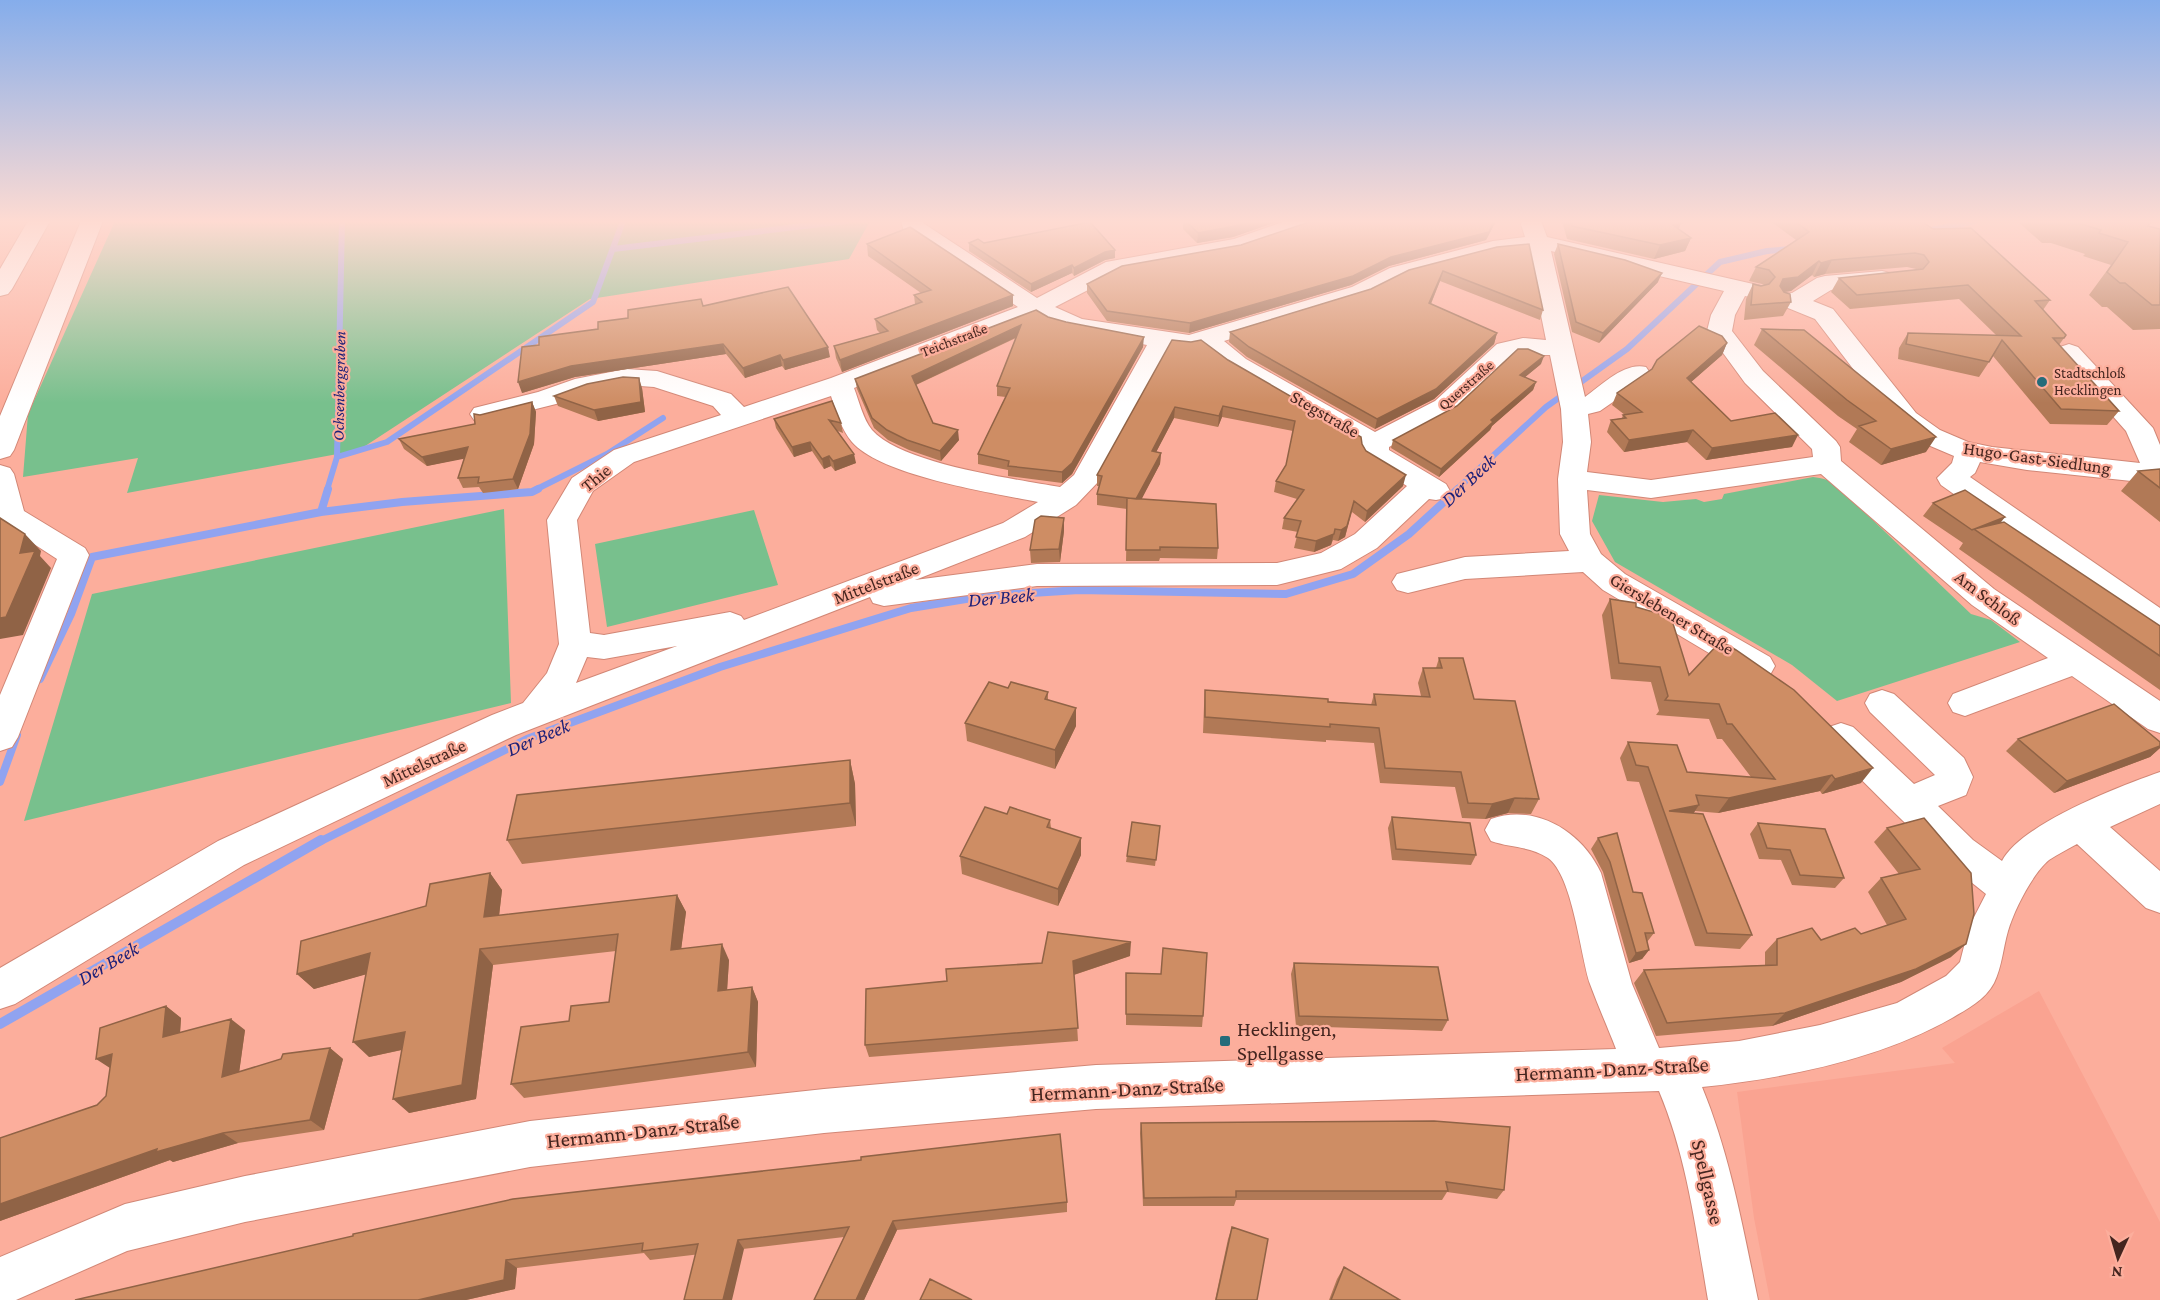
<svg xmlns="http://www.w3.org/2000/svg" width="2160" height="1300" font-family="'Crimson Pro',serif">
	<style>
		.built { fill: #faa391 }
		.green { fill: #78c08d }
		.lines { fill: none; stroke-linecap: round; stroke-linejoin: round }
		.stream-far2 { stroke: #90a3f0; stroke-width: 6 }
		.stream-far1 { stroke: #90a3f0; stroke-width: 8 }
		.stream { stroke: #90a3f0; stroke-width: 10 }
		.minor-casing { stroke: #d28776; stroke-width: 2 }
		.minor { fill: #fff; fill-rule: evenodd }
		.wall { fill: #b17956 }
		.shaded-wall { fill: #906346 }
		.building { fill: #ce8d64; stroke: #906346; stroke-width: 1.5 }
		.poi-dot { fill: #256c7a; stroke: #fcae9c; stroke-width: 2 }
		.labels { text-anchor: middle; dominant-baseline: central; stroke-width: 4.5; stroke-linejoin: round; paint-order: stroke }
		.far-street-label { font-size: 15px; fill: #44251f; stroke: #fcae9c }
		.far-poi-label { font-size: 15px; fill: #44251f; stroke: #fcae9c; text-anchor: start }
		.far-water-label { font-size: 16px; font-style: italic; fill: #1d2078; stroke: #fcae9c }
		.street-label { font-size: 18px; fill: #44251f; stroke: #fcae9c }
		.water-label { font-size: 20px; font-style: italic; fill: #1d2078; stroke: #fcae9c }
		.near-poi-label { font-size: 21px; fill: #44251f; stroke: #fcae9c; text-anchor: start }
		.near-street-label { font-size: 21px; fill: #44251f; stroke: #fcae9c }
	</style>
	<rect width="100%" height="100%" fill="#fcae9c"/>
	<path class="built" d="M2039,991L2160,1222V1300H1770L1754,1218L1737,1092L1955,1063L1942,1048Z"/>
	<path class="green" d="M115,221H870L849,259L590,299L359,450L127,493L138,458L23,477L28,414Z
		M1813,477C1830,479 1852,487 1858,506L1971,614L1991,620L2020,642L1837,701L1792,665L1615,562L1592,521L1599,495L1663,502L1696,499L1704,502L1722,499L1724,494Z
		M504,509L511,703L24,821L92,594Z
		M754,510L778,585L607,627L595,544Z"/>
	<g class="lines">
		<path class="stream-far2" d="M1931,230L1975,221
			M613,249L846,221
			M337,457L387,442L593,302L623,221
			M327,490L337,457L342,221
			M535,490L607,454L663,418
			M1456,490L1546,407L1627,349L1720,262L1767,251L1791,249"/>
		<path class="stream-far1" d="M321,512L328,489
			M40,679L71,614L92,557L321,512L402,502L532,492L538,489
			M0,782L17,735
			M319,842L527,739L720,667L911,608L984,596L1079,590L1286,594L1353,574L1409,534L1458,489"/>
		<path class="stream" d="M0,1024L321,840"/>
		<defs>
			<path id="minor" d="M28,221H50L12,289L8,294L0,296V269Z
				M81,221H103L14,450L10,456L0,459V416Z
				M901,221H923V223L1037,298L1106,262L1234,239L1286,221H1318L1315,226L1239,252L1121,273L1055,307L1082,319L1189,335L1352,287L1390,268L1493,241L1525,237L1521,224L1523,221H1541L1547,237L1762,286L1766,291L1762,296L1754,298L1745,296L1735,315L1732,331L1763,371L1836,441L1840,447L1841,461L1994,589L2160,701V733L2148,729L2072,676L1965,716L1953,712L1948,703L1953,694L2048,658L1972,605L1821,474L1651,498L1587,490L1590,534L1601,554L1625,574L1770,657L1775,666L1770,675L1758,679L1746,675L1603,590L1583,572L1465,579L1408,593L1397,590L1392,582L1397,574L1465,557L1569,551L1560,534L1558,479L1563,442L1561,409L1550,355H1514L1453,413L1389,447V450L1446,484L1450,491L1446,498L1436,500L1429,499L1377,548L1341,569L1277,585L1037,586L884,606L873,603L870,597L516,735L244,865L15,1004L0,1009V968L218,841L492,715L523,703L547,673L559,644L547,520L572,478L614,450L721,415L713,406L654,387L626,385L590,392L556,404L484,422L474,420L470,414L474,408L538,392L575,379L626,369L657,371L731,394L744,407L831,378L1018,307L904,231ZM1528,250L1546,340L1523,338L1497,344L1435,401L1375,432L1246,359L1224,341L1368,297L1406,278L1494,255ZM1551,251L1724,291L1711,315L1707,331L1745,383L1812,449L1813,457L1651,480L1587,472L1591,442L1588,414L1600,411L1646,379L1650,373L1646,367C1624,362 1602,385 1585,397ZM1036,317L1067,330L1147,345L1074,475L1060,487C1015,479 902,464 872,430C863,419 859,401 854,388ZM1170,348L1190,351L1200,348L1228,369L1361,447V454L1365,460L1407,486L1355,534L1321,553L1277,563L1037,564L915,580L1025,537L1076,505L1099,481ZM831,396C836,411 841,429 852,442C882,476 992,493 1038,502L1003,523L744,620L741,616L730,612L604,635L590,633L577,520L593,491L634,462ZM677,646L576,683L587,657L604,659Z
				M1882,271L1890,273L1894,278L1890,283L1831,290L1813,301L1833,309L1916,413L1940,430L1968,442L1992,447L2140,463L2126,431L2056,352L2060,347L2069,344L2078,347L2153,428L2160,445V484L2027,470L1980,462L1975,473L1970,477L2160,608V636L2149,632L1941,485L1937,478L1952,463L1954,456L1921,442L1896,425L1815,319L1778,304L1775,299L1778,294L1792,293L1817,278L1825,276Z
				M0,465L10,468L14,474L24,511L85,548L89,555L18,737L12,747L0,751V695L57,559L0,522Z
				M1882,690L1894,694L1964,758L1973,777L1966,795L1938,806L1973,840L2002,861C2021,824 2120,786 2160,772V804L2110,827L2160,871V913L2146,908L2077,844C2068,849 2058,854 2049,860C2033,873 2014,910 2008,931C2003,948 2002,967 1994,983C1985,1000 1967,1009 1952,1018C1878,1060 1786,1078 1702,1087C1730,1155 1743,1228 1758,1300H1708C1696,1230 1687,1157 1659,1091L1096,1109L824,1133L530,1167L245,1222L127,1251L16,1300H0V1257L125,1204L245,1176L530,1121L824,1089L1096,1065L1616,1049C1608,1028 1598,1006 1590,984C1580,954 1573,876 1548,858C1530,846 1511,848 1491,841L1485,830L1491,819C1536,803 1582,832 1601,873L1632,984L1659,1048L1739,1041L1820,1025L1897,1003L1946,976L1960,962L1969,927L1986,894C1928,849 1880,798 1829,747L1823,737L1829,727L1841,723L1853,727L1914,784L1935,775L1870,712L1865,703L1870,694Z"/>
		</defs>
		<use href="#minor" class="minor-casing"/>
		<use href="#minor" class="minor"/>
	</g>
	<path class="wall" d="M1183,221H1279L1233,237L1197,243L1183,229Z
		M1312,221H1496L1486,240L1389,266L1351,285L1189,333L1107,321L1087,293V284L1241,245Z
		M1562,221H1678L1679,229L1691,238L1685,251L1654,259L1567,239Z
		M1770,221H1921L2050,300L2043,310L2064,338L2059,345L2119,411L2107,425L2050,424L1993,356L1979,377L1898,359L1899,348L1908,333L1996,335L1959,299L1850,309L1831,292L1839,278L1916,270V269L1907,267L1825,274L1814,277L1812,275L1791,291L1784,292L1791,302L1783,316L1744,320L1746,299L1753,284L1761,286L1764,285L1762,284L1749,281L1756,267L1796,240Z
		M2017,221H2145L2148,226L2160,229V329L2133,330L2107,307H2102L2089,295L2111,265L2083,256L2085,254L2051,243H2042Z
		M969,243H984L1115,258L1105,260L1074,276L1072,273L1031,292L969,251Z
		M867,244L1013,295V306L842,372L836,358L834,346L880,333L877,330L875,319L915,304L914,295L921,293L868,256Z
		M1558,244L1658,282L1599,343L1572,332L1554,254Z
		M1497,247L1543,310L1540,320L1440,281L1431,304L1497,333L1494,344L1434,399L1375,429L1247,357L1229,342L1230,332L1371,289Z
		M703,306L830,357L785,370L782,366L745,378L726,354L575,377L522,393L539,345L598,329Z
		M1048,317L1143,347L1072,474L1062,483L1008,476V470L978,464V454L1006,397L997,396V386L1016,338L916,385L933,423L959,440L941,461L909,450L888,440L874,428L857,389L855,379Z
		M1762,329L1926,452L1881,465L1849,442L1857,429L1838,416L1754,345Z
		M1727,343L1722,355L1691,382L1731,421L1792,447L1706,460L1687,442L1624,452L1607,432L1611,420L1622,418L1623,415H1625L1612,405L1617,393Z
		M1228,360L1362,444L1366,451L1403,486L1365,522L1352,512L1345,537L1338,541L1333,540L1331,545L1314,552L1294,548L1298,532L1282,529L1284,518L1297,499L1274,492L1276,481L1286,465L1293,431L1222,417L1218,427L1174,418L1156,452L1161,453L1160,464L1141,499L1218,548L1217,559L1160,558L1159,561H1126L1127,509L1097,505V494L1099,486H1097V475Z
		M1541,364L1525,377L1536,382L1533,390L1492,426L1490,430L1439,477L1391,448L1393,440Z
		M642,388L645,412L598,421L558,406L554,396Z
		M832,401L841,423L843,433L838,431L856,463L835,471L831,466L824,469L812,451L794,457L776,428L774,419Z
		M532,402L536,412L534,444L518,489L483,493L479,487L463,488L458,478L464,458L427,466L404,449L399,439L475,424L480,415Z
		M2160,469V522L2121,491L2138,471Z
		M1933,503L2000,523L2160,626V690L1959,549L1963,543L1923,516Z
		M1064,531L1060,562L1031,563L1030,550Z
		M1610,599L1636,607L1689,675L1861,783L1822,794L1820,791L1718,813L1695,811L1693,813L1752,935L1740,949L1695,946L1639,782L1627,781L1620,758L1628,742L1687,772L1751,777L1722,739H1717L1709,719L1656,715L1659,711L1651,682L1611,679L1602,615Z
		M1439,658L1474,699L1539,799L1531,814L1508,813L1485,819L1462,818L1455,787L1380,783L1374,743L1326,740V742L1203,733L1204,706L1205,690L1371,705L1374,694L1421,696L1418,683L1423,668H1436Z
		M1008,688L1048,692V700L1076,726L1055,769L967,741L965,723Z
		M2018,739L2160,742V748L2150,757L2054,793L2006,751Z
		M850,760L855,784L856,826L522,864L507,840Z
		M1007,814L1050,820L1051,828L1081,855L1058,906L962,874L960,856Z
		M1392,817L1476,855L1471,865L1392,860L1388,828Z
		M1924,818L1951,957L1901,982L1772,1026L1656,1036L1634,983L1644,970L1765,965V952L1777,939L1821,940L1861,934L1887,925L1868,892L1881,878L1899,874L1874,842L1887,828Z
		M1758,823L1844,878L1835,888L1792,885L1781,860L1759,859L1750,834Z
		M1160,826L1155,866L1126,862L1127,856Z
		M1598,838L1633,892L1654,933L1647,942L1649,950L1642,959L1629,963L1603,872L1591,849Z
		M490,873L502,890L499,916L677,895L686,912L681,949L729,960L727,990L752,987L758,1002L756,1067L524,1098L511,1084L569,1021L609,1002L616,951L493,965L476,1099L409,1113L402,1050L369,1057L366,974L314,989L297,974Z
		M1130,956L1074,975L1078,1041L869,1057L865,1045L947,981L1042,963Z
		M1294,963L1448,1020L1442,1031L1296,1026L1291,974Z
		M1126,973L1161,974L1203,1016L1202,1027L1126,1025Z
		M166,1006L181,1018L180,1033L245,1030L239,1072L330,1048L343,1059L324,1130L238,1143L173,1162L170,1160L0,1221V1138L97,1105L106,1096Z
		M1141,1123L1504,1190L1497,1199L1447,1192L1442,1200H1236L1234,1206H1143L1140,1133Z
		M1067,1202V1212L897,1230L864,1300H814L844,1237L650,1260L644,1253L517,1268L515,1289L466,1300H75L353,1236Z
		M1232,1227L1257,1300H1215L1228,1239Z
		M1344,1267L1400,1300H1329L1337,1279Z"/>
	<path class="shaded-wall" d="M1250,221H1279L1233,237L1197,243L1198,233Z
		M1494,221H1496L1486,240L1389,266L1351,285L1189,333L1190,323L1391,257Z
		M1681,223L1676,237L1673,225Z
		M1691,238L1685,251L1654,259L1660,245Z
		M1115,250V258L1105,260L1074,276V268L1105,252Z
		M1832,260L1825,274L1814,277L1821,263Z
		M1819,261L1812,275L1791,291L1776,293L1783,279Z
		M1072,265V273L1031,292V284Z
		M1443,271L1440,281L1427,313L1429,303Z
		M1662,273L1658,282L1599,343L1603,333Z
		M1013,295V306L842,372L840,360Z
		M1021,325V335L913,386L912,376Z
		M1497,333L1494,344L1434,399L1375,429L1377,419Z
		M1144,337L1143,347L1072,474L1062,483V472Z
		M1727,343L1722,355L1682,390L1687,378Z
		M723,344L726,354L575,377L522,393L518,382L571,366Z
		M828,347L830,357L785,370L783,360Z
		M780,355L782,366L745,378L743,368Z
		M1544,356L1541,364L1518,383L1520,375Z
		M639,378L642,388L645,412L598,421L594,410Z
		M1536,382L1533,390L1492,426L1490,430L1439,477L1441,469L1491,420Z
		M532,402L536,412L534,444L518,489L513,479Z
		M1223,406L1222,417L1218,427L1219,416Z
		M1175,407L1174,418L1151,462L1152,451Z
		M958,430L959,440L941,461L940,451Z
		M1693,430L1687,442L1624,452L1629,440Z
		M1798,435L1792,447L1706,460L1712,448Z
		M1936,437L1926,452L1881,465L1891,449Z
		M810,442L812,451L794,457L792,447Z
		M468,447L473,457L427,466L422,457Z
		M1161,453L1160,464L1136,510V499Z
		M854,454L856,463L835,471L833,461Z
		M829,456L831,466L824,469L822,459Z
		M1406,475L1403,486L1365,522L1367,511Z
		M1354,501L1345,537L1338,541L1341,530Z
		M2005,517L1995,530L1974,529Z
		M1064,518V531L1060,562L1059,549Z
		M1335,529L1331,545L1314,552L1316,541Z
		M25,534L41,551L40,556L51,568L23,635L0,639V618Z
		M1076,708V726L1055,769V750Z
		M2160,746V748L2150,757L2054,793L2067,781Z
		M850,760L855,784L856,826L850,803Z
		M1873,768L1861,783L1822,794L1835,779Z
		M1832,775L1820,791L1718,813L1729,798Z
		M1515,798L1508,813L1485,819L1492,804Z
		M1699,805L1689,820L1669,811Z
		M1081,838V855L1058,906V889Z
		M490,873L502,890L497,933L484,917Z
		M677,895L686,912L679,966L671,950Z
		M1131,942L1130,956L1073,975V961Z
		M722,944L729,960L726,1007L718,991Z
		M1966,944L1951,957L1901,982L1772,1026L1785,1013Z
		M480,949L493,965L476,1099L409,1113L393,1099Z
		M1649,950L1642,959L1629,963L1636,953Z
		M370,953L385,969L314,989L297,974Z
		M752,987L758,1002L756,1067L748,1052Z
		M166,1006L181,1018L179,1048L163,1037Z
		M231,1019L245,1030L237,1088L222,1077Z
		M405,1032L419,1046L369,1057L353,1042Z
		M330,1048L343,1059L324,1130L310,1120Z
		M112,1054L113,1070L96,1059Z
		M223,1133L238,1143L173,1162L170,1160L0,1221V1204L157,1149Z
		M893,1221L897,1230L864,1300H856Z
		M738,1240L744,1249L732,1300H723Z
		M506,1260L517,1268L515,1289L466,1300H418Z"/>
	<path class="building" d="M1186,221H1250L1235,226L1198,233Z
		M1312,221H1494L1489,232L1391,257L1353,276L1190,323L1107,311L1087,284L1122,266L1241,245Z
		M1571,221H1678L1681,223L1673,225L1691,238L1660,245L1572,226Z
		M1795,221H1921L1933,229L1971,228L2050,300L2035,301L2066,335L2064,338H2053L2119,411L2061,409L2002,340L1989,362L1906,344L1908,333L2021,336L1968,285L1857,295L1839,278L1923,269L1929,262L1924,255L1915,253L1832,260L1821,263L1819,261L1798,277L1783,279L1780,286L1784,292L1790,294L1791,302L1751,305L1753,284L1761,286L1769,284L1775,277L1769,270L1756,267L1809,232Z
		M2071,221H2145L2150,223L2148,226L2160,229V305H2152L2125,283H2120L2107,272L2128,242L2099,233L2101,230Z
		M1090,222L1115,250L1105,252L1074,268L1072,265L1031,284L969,243L978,239L984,243Z
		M910,227L1013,295L840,360L834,346L888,331L875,319L922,302L914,295L931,290L867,244Z
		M1529,244L1543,310L1443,271L1429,303L1497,333L1436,389L1377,419L1249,347L1230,332L1371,289L1409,270L1497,247Z
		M1558,244L1625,260L1662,273L1603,333L1576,322Z
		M788,287L828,347L783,360L780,355L743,368L723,344L571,366L518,382L522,347L539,345V337L598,329V322L628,318V310L701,299L703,306Z
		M1036,310L1048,317L1066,322L1144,337L1072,463L1062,472L1008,466L1009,461L978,454L1010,388L997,386L1021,325L912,376L933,423L958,430L940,451L907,440L887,430L872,418L855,379Z
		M1699,326L1722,336L1727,343L1687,378L1731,421L1775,413L1798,435L1712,448L1693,430L1629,440L1611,420L1626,418L1623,415L1642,412L1617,393L1652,369L1657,360Z
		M1762,329L1804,330L1936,437L1891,449L1859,426L1876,421L1847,400Z
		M1172,340L1191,342L1201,340L1228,360L1361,437L1362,444L1366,451L1406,475L1367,511L1354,501L1347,526L1341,530L1335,529L1334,534L1316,541L1296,537L1301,521L1284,518L1304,490L1276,481L1286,465L1295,421L1223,406L1219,416L1175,407L1152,451L1161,453L1136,499L1097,494L1102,476L1097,475Z
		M1518,349H1528L1544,356L1520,375L1536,382L1491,420L1493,422L1441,469L1393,440L1457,406Z
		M623,377L639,378L641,402L594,410L554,396L587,384Z
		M832,401L841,423L829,420L854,454L833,461L829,456L822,459L810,442L792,447L774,419Z
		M532,402L530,434L513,479L478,483L479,477L458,478L468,447L422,457L399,439L475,424L474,414L480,415Z
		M2160,469V488L2138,471Z
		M1965,490L2005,517L1972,530L1933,503Z
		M1127,498L1216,504L1218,548L1160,547V550H1126Z
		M1041,516L1064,518L1059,549L1030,550L1035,520Z
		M0,518L25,534L20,553L35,551L6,617L0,618Z
		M2004,522L2160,626V656L1974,529Z
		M1610,599L1636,603V607L1671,617L1689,675L1721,641L1736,650L1794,690L1873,768L1835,779L1832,775L1729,798L1696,795L1699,805L1669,811L1703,814L1752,935L1707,933L1648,767L1636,765L1628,742L1677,745L1687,772L1775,779L1732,724H1727L1719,704L1665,700L1668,696L1660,667L1619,663Z
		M1439,658H1463L1474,699L1515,701L1539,799L1515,798L1492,804L1468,803L1461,772L1385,768L1379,728L1330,724V727L1205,717V690L1328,699V702L1376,705L1374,694L1430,697L1423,668H1442Z
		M989,682L1008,688L1011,682L1048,692L1045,699L1076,708L1055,750L965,723Z
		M2114,704L2160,742V746L2067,781L2018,739Z
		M850,760V803L507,840L517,795Z
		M985,807L1007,814L1010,807L1050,820L1047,827L1081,838L1058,889L960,856Z
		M1392,817L1470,823L1476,855L1396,849Z
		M1924,818L1971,873L1974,914L1966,944L1916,969L1785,1013L1667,1023L1644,970L1777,965V939L1812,928L1821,940L1855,928L1861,934L1906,919L1881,878L1920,869L1887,828Z
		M1132,822L1160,826L1156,860L1127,856Z
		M1758,823L1825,829L1844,878L1800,875L1790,850L1767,848Z
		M1617,833L1633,892L1642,893L1654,933H1645L1649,950L1636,953L1610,862L1598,838Z
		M490,873L484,917L677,895L671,950L722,944L718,991L752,987L748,1052L511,1084L521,1027L569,1021L571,1006L609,1002L618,934L480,949L462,1085L393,1099L405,1032L353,1042L370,953L297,974L301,941L426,906L430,884Z
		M1048,932L1131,942L1073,961L1078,1028L865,1045L866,989L947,981L946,969L1042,963Z
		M1163,948L1207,953L1203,1016L1126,1014V973L1161,974Z
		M1294,963L1438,967L1448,1020L1299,1016Z
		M166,1006L163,1037L231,1019L222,1077L281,1059L283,1054L330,1048L310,1120L223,1133L156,1152L157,1149L0,1204V1138L97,1105L106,1096L112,1054L96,1059L100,1028Z
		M1434,1121L1510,1127L1504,1190L1446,1182L1448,1191H1236V1197L1144,1198L1141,1123Z
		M1060,1134L1067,1202L893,1221L856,1300H814L849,1227L738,1240L723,1300H684L698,1244L642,1251L643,1243L506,1260L504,1280L418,1300H75L353,1236V1234L513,1199L861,1160V1157Z
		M1232,1227L1268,1239L1257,1300H1216Z
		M1344,1267L1400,1300H1331Z
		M930,1279L972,1300H920Z"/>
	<linearGradient id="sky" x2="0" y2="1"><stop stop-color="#85adeb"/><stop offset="0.55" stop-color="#fedbd2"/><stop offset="1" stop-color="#fedbd2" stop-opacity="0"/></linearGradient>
	<rect width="2160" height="403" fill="url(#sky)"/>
	<g class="poi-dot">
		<circle cx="2042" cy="382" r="6"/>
		<rect x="1219" y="1035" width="12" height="12" rx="3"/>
	</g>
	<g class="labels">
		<g class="far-street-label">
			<text transform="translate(954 340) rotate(-21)">Teichstraße</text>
			<text transform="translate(1466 385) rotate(-41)">Querstraße</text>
		</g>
		<g class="far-poi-label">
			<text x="2054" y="373">Stadtschloß<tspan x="2054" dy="17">Hecklingen</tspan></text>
		</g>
		<g class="far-water-label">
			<text transform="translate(339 386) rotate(-89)">Ochsenberggraben</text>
		</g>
		<g class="street-label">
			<text transform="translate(1325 414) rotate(30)">Stegstraße</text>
			<text transform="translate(2037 458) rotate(8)">Hugo-Gast-Siedlung</text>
			<text transform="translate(596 478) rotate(-39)">Thie</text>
			<text transform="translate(876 583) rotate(-21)">Mittelstraße</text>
			<text transform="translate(1988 598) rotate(37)">Am Schloß</text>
			<text transform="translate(1672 614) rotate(31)">Gierslebener Straße</text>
			<text transform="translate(424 763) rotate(-25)">Mittelstraße</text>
		</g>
		<g class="water-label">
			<text transform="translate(1468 480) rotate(-43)">Der Beek</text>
			<text transform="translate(1001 597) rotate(-5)">Der Beek</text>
			<text transform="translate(538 737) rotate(-23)">Der Beek</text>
			<text transform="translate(108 963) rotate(-30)">Der Beek</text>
		</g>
		<g class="near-poi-label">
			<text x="1237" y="1029">Hecklingen,<tspan x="1237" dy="24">Spellgasse</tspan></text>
		</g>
		<g class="near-street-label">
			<text transform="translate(1612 1069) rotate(-3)">Hermann-Danz-Straße</text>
			<text transform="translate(1127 1089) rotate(-3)">Hermann-Danz-Straße</text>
			<text transform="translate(643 1131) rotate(-6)">Hermann-Danz-Straße</text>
			<text transform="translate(1708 1182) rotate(77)">Spellgasse</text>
		</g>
	</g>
	<g transform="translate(2118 1258) rotate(184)" stroke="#fcae9c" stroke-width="4.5" paint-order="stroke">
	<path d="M0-4.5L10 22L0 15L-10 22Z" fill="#44251f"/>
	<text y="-9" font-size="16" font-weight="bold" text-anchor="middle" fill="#44251f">N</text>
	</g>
</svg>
